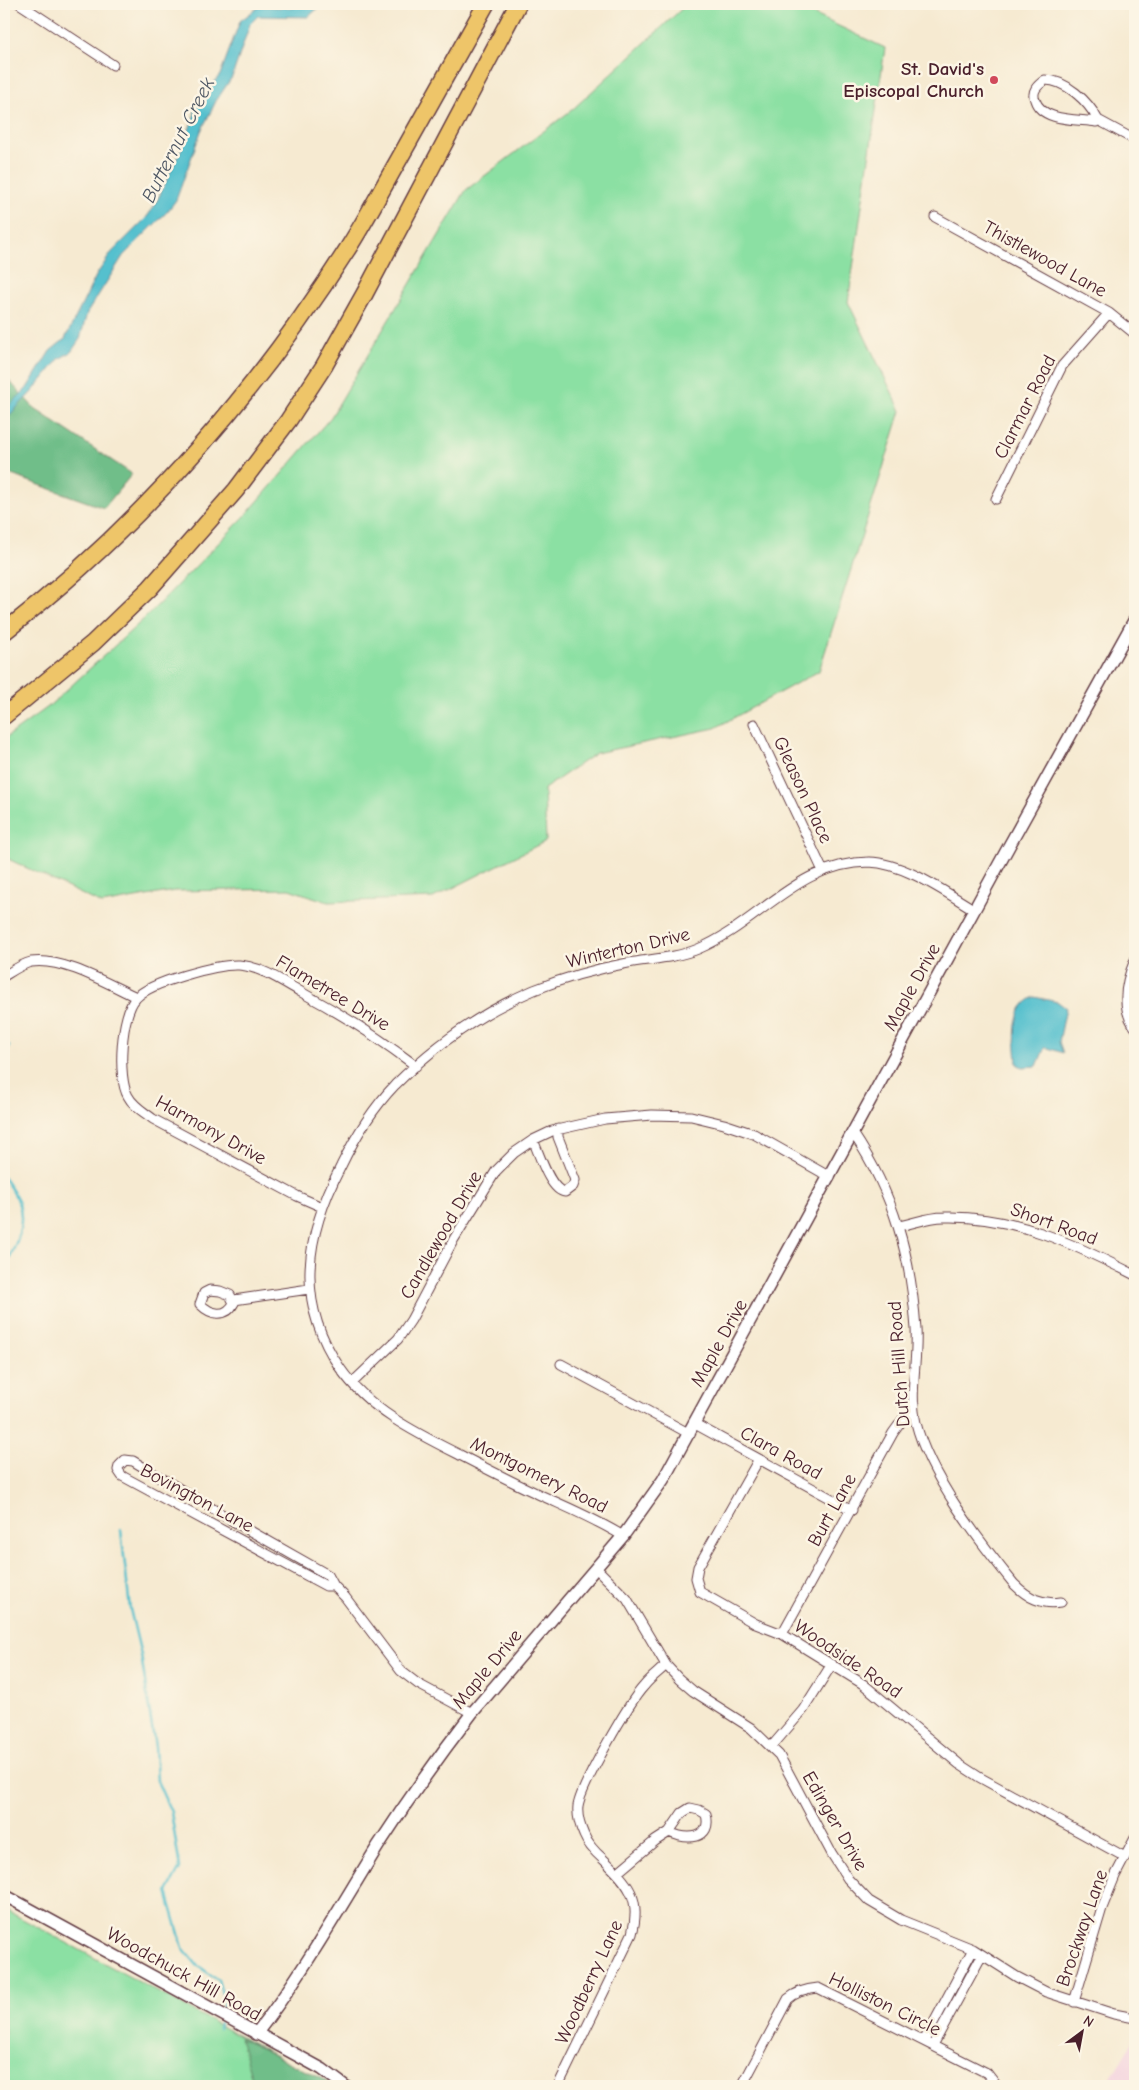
<svg xmlns="http://www.w3.org/2000/svg" width="1139" height="2090" font-family="'Comic Neue',sans-serif">
	<style>
		.built { fill: #f3cfde }
		.green { fill: #8be0a3; stroke: #6a8067 }
		.forest { fill: #70be89; stroke: #5d6e5a }
		.water { fill: #54c0ce; stroke: #4f707c }
		.lines { fill: none; stroke-linecap: round; stroke-linejoin: round }
		.stream { stroke: #54c0ce; stroke-width: 2.5 }
		.minor-casing { stroke: #643d44; stroke-width: 11 }
		.tertiary-casing { stroke: #643d44; stroke-width: 14 }
		.motorway-casing { stroke: #643d44; stroke-width: 19 }
		.minor { stroke: #fff; stroke-width: 9 }
		.tertiary { stroke: #fff; stroke-width: 11 }
		.motorway { stroke: #eec569; stroke-width: 16 }
		.poi-dot { fill: #d1495b; stroke: #fcf5e5; stroke-width: 2 }
		.labels { text-anchor: middle; dominant-baseline: central; stroke-width: 5; stroke-linejoin: round; paint-order: stroke }
		.poi-label { font-size: 19px; font-weight: bold; fill: #4a1f2b; stroke: #fcf5e5; text-anchor: end }
		.street-label { font-size: 19px; fill: #4a1f2b; stroke: #fcf5e5 }
		.water-label { font-size: 20px; font-style: italic; fill: #4e5764; stroke: #fcf5e5 }
	</style>
	<rect width="100%" height="100%" fill="#fcf5e5"/>
	<filter id="ink" filterUnits="userSpaceOnUse"><feTurbulence type="fractalNoise" baseFrequency=".02" numOctaves="2"/><feDisplacementMap in="SourceGraphic" scale="10" xChannelSelector="R" yChannelSelector="G"/><feConvolveMatrix kernelMatrix="1 2 1 2 8 2 1 2 1" color-interpolation-filters="sRGB"/></filter>
	<filter id="wash" filterUnits="userSpaceOnUse"><feTurbulence type="fractalNoise" baseFrequency=".0096" numOctaves="4" result="noise"/><feDisplacementMap in="SourceGraphic" scale="20" xChannelSelector="R" yChannelSelector="G"/><feGaussianBlur stdDeviation="1.12" result="paint"/><feColorMatrix in="noise" values="0 0 0 0 0 0 0 0 0 0 0 0 0 0 0 0 0 1.4 0 .05"/><feComposite in="paint" operator="in"/></filter>
	<g filter="url(#wash)">
		<rect width="100%" height="100%" fill="#f6ead1"/>
		<path class="built" d="M1135,2038V2086H1106Z"/>
		<path class="green" d="M687,4H792L885,48L848,302L901,411L819,671L715,728L596,753L544,789L546,841L433,898L328,902L289,889L174,891L102,904L4,857V739L48,707L146,617L245,516L331,417L466,190L573,109Z
			M4,1909L332,2086H4Z"/>
		<path class="forest" d="M4,375L35,409L132,474L104,508L9,474L4,476Z
			M240,2038L336,2086H254Z"/>
		<path class="water" d="M302,4H323L308,17L258,16L250,24L232,77L216,101L201,131L176,200L167,212L123,256L87,313L80,339L71,352L59,359L32,392L4,421V411L27,388L50,351L65,339L97,274L112,252L146,218L154,207L185,141L195,113L193,107L220,75L240,21L260,6L293,8Z
			M1034,997L1058,1002L1066,1008L1059,1042L1063,1053L1045,1047L1037,1066L1022,1067L1017,1064C1016,1040 1009,1010 1034,997Z"/>
		<g class="lines">
			<path class="stream" d="M4,1051L9,1046
				M4,1178C8,1185 15,1193 18,1201C27,1225 15,1248 4,1268
				M121,1530L130,1609L141,1655L155,1747L157,1781L171,1812L180,1868L167,1892L183,1948L197,1965L218,1980L224,2000L223,2007
				M219,2028L220,2023"/>
		</g>
	</g>
	<g filter="url(#ink)">
		<g class="lines">
			<defs>
				<path id="minor" d="M20,4L113,65
					M1045,80C1066,80 1088,101 1098,120L1096,122C1078,119 1042,122 1035,100C1031,91 1038,85 1045,80Z
					M1098,120L1135,140
					M935,217L1109,313L1135,334
					M996,499L1062,366L1109,313
					M754,724L823,871
					M1135,960C1126,981 1120,1007 1135,1027
					M4,976C12,971 22,964 31,962C63,957 108,984 136,997
					M853,1133C894,1194 911,1256 916,1329C918,1359 909,1394 916,1423C929,1476 980,1542 1014,1584C1028,1598 1042,1605 1061,1602
					M533,1140C539,1153 550,1191 565,1192L573,1186L575,1180L558,1137V1129
					M322,1207L297,1196L153,1119C144,1112 133,1106 128,1096C117,1078 121,1013 136,998C150,982 218,964 239,965C262,967 282,981 301,992C342,1014 379,1038 416,1066
					M899,1226C914,1223 929,1217 944,1217C1014,1215 1074,1244 1135,1275
					M210,1290L220,1291L230,1295L234,1303C226,1318 211,1315 200,1304L204,1293Z
					M234,1300L309,1289
					M561,1364L690,1434
					M352,1383L398,1339L411,1320L454,1239L496,1171L514,1153L533,1140L552,1131L605,1119L652,1115L691,1116L724,1124L754,1134L830,1177
					M695,1424L852,1510
					M759,1459L698,1567L696,1578L700,1592L756,1624L782,1634L863,1684L959,1764L979,1777L1125,1857
					M623,1536C594,1518 566,1507 536,1493C510,1481 485,1468 460,1455C416,1433 369,1410 340,1368C294,1301 306,1234 341,1166C355,1137 373,1108 395,1085C435,1045 482,1012 534,990C564,978 595,969 628,963C651,959 676,958 698,949C758,924 798,862 869,862C904,863 945,892 975,910
					M596,1568L627,1599L666,1665L679,1679L693,1691L751,1728L779,1755L832,1854L848,1879L869,1901L901,1920L973,1949L1017,1977L1046,1992L1114,2014L1135,2018
					M334,1586H326L122,1476L118,1470L119,1466L125,1460L133,1461L238,1524L328,1575L334,1586L345,1597L401,1671L418,1684L472,1713
					M782,1634L893,1433L914,1404
					M772,1746L803,1710L832,1664
					M690,1808L699,1810L706,1814C713,1841 686,1840 669,1832L682,1813Z
					M617,1873L655,1841L669,1832
					M1074,2002L1102,1908L1115,1876L1135,1838
					M924,2041L973,1949
					M933,2045L982,1955
					M558,2086L632,1934C642,1898 628,1883 603,1859C595,1852 588,1845 584,1835C580,1826 577,1815 578,1806C581,1786 629,1702 644,1686C650,1678 659,1672 666,1665
					M742,2086L788,1999C796,1992 807,1989 818,1988L987,2073L997,2086"/>
				<path id="tertiary" d="M4,1895L322,2069L345,2086
					M256,2034C302,1975 339,1909 378,1846C407,1801 439,1756 472,1713L623,1536L663,1480L1009,846L1135,619"/>
				<path id="motorway" d="M4,632C141,525 257,392 350,245C367,218 382,189 398,161C427,109 457,56 486,4
					M4,716L93,643L150,588L236,490L288,421L324,366L365,293L518,4"/>
			</defs>
			<use href="#minor" class="minor-casing"/>
			<use href="#tertiary" class="tertiary-casing"/>
			<use href="#motorway" class="motorway-casing"/>
			<use href="#minor" class="minor"/>
			<use href="#tertiary" class="tertiary"/>
			<use href="#motorway" class="motorway"/>
		</g>
	</g>
	<circle class="poi-dot" cx="994" cy="80" r="5"/>
	<g class="labels">
		<g class="poi-label">
			<text x="984" y="69">St. David's<tspan x="984" dy="22">Episcopal Church</tspan></text>
		</g>
		<g class="street-label">
			<text transform="translate(1045 259) rotate(29)">Thistlewood Lane</text>
			<text transform="translate(1025 407) rotate(-63)">Clarmar Road</text>
			<text transform="translate(803 790) rotate(65)">Gleason Place</text>
			<text transform="translate(628 948) rotate(-13)">Winterton Drive</text>
			<text transform="translate(912 987) rotate(-61)">Maple Drive</text>
			<text transform="translate(333 993) rotate(31)">Flametree Drive</text>
			<text transform="translate(211 1130) rotate(29)">Harmony Drive</text>
			<text transform="translate(1054 1224) rotate(20)">Short Road</text>
			<text transform="translate(441 1235) rotate(-60)">Candlewood Drive</text>
			<text transform="translate(719 1343) rotate(-61)">Maple Drive</text>
			<text transform="translate(899 1364) rotate(-94)">Dutch Hill Road</text>
			<text transform="translate(781 1453) rotate(29)">Clara Road</text>
			<text transform="translate(539 1475) rotate(26)">Montgomery Road</text>
			<text transform="translate(197 1498) rotate(28)">Bovington Lane</text>
			<text transform="translate(832 1510) rotate(-61)">Burt Lane</text>
			<text transform="translate(848 1659) rotate(34)">Woodside Road</text>
			<text transform="translate(487 1669) rotate(-50)">Maple Drive</text>
			<text transform="translate(835 1821) rotate(60)">Edinger Drive</text>
			<text transform="translate(1082 1928) rotate(-71)">Brockway Lane</text>
			<text transform="translate(184 1974) rotate(29)">Woodchuck Hill Road</text>
			<text transform="translate(589 1982) rotate(-65)">Woodberry Lane</text>
			<text transform="translate(885 2004) rotate(26)">Holliston Circle</text>
		</g>
		<g class="water-label">
			<text transform="translate(178 140) rotate(-63)">Butternut Creek</text>
		</g>
	</g>
	<rect width="1139" height="2090" fill="none" stroke="#fcf5e5" stroke-width="20"/>
	<g transform="translate(1082 2032) rotate(32)" stroke="#fcf5e5" stroke-width="4" paint-order="stroke">
	<path d="M0-4L9 19L0 12L-9 19Z" fill="#4a1f2b"/>
	<text y="-8" font-size="14" font-weight="bold" text-anchor="middle" fill="#4a1f2b">N</text>
	</g>
</svg>
